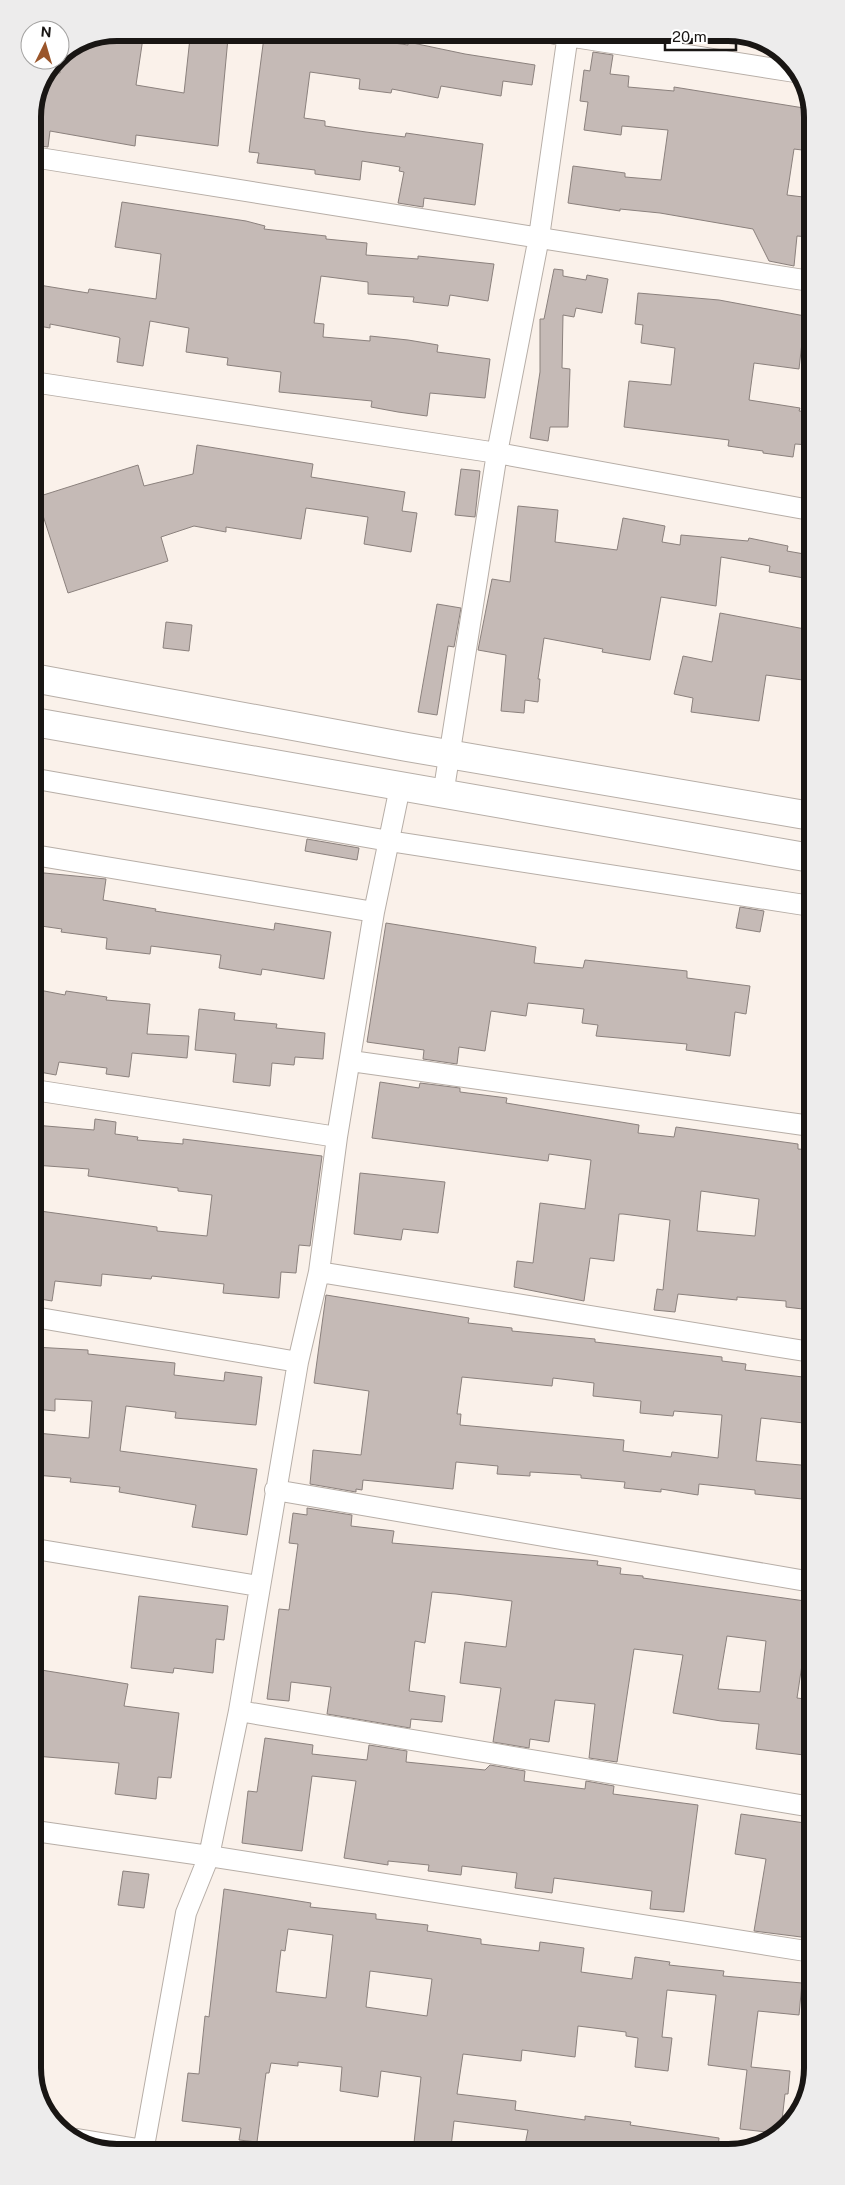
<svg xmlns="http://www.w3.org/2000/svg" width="845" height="2185" font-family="'Public Sans',sans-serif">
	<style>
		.building { fill: #c5bab6; stroke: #8b817d; fill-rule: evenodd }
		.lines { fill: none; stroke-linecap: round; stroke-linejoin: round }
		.minor-casing { stroke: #b7aea7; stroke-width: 22 }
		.secondary-casing { stroke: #b7aea7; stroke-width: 30 }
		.minor { stroke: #fff; stroke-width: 20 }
		.secondary { stroke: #fff; stroke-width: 28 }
		.rim { fill: none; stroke: #191614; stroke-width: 6 }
	</style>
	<rect width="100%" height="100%" fill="#faf1ea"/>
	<path class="building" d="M359,36L358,38L408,45V42L465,54L535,65L532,85L503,81L501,96L441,86L438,98L392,89L391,93L359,89L360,79L310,72L304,118L325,121V126L366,132L405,137L406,133L483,144L475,205L424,198L423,207L398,203L404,172L399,171L400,167L362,161L360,180L315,174V170L257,163L259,153L249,152L264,37Z
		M143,38L136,85L184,93L190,38H228L218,146L136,135L135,146L50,131L48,147L33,145L35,107L51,72L60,73V56L85,39Z
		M593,52L613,55L610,74L629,76L628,87L674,91V87L810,109V151L794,149L787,195L803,197L802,201H810V237L797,236L794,266L769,261L753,229L660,213L620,209V211L568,203L573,166L625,173V177L661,180L668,130L622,126L621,135L584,130L588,102L580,101L584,70L590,71Z
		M122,202L246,221L265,226L264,229L326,236V239L367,243L366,255L418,259V256L494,264L488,301L450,295L448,306L413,302L414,297L368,294V282L321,276L314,323L324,324L323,337L370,341V336L408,340L438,345L437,352L490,359L485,398L430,393L427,416L398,412L371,407L372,401L279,392L281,372L227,365L228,358L186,352L189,328L150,321L143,366L117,362L120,338L118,337L50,324V328L33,325V284L88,293L89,289L156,299L161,254L115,247Z
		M554,269L563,270V276L586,280L587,275L608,279L602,313L576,308L574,317L563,315L562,368L570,369L568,427H550L548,441L530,438L540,372V319H544Z
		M638,293L719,300L805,316L799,369L754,363L749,400L800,408L799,411L810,412V445L795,444L793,457L763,453V451L728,446L729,440L624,427L629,381L671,385L675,348L641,343L643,325L635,324Z
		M197,445L313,464L311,477L405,492L402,511L417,513L411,552L364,544L368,517L306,508L301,539L226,527V532L194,526L161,537L168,561L68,593L37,497L138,465L144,486L193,474Z
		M461,469L480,471L475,517L455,515Z
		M518,506L558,510L555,542L617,550L623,518L665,526L662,542L680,545L681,535L748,541L749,538L788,546L787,551L810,555V579L769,572L770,566L721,557L716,606L661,597L650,660L602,652L603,649L544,638L538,679H540L538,702L525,700L524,713L501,711L506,655L478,650L492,579L510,582Z
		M437,604L461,608L454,647L448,646L437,715L418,712Z
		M720,613L810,630V681L766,675L759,721L691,712L693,698L674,694L683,656L712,662Z
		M166,622L192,625L189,651L163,648Z
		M307,839L359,848L357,860L305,851Z
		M34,872L106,879L103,900L156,909L155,911L274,930L275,923L331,932L324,979L262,969L261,975L219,968L221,955L151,946L150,954L106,949L107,938L61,932L62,929L34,925Z
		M740,907L764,911L760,932L736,928Z
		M386,923L536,947L534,963L583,968L585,960L687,971V978L750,986L746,1014L735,1012L730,1056L686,1050L687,1044L596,1036L598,1025L582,1023L584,1009L528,1003L526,1016L491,1011L485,1051L459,1047L457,1064L423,1059L424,1050L367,1042Z
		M34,989L65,995L66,991L107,997L106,1000L150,1004L147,1034L189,1036L187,1058L132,1053L129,1077L106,1074L107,1068L59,1062L56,1075L34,1071Z
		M199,1009L235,1013L234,1020L277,1024L276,1028L325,1033L323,1059L295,1057L294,1065L272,1063L270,1086L233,1082L236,1054L195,1050Z
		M380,1082L419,1088L420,1083L460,1088V1092L507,1098L506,1103L639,1125L638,1133L674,1137L676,1127L798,1144V1149L811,1150V1310L786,1307V1301L737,1297V1300L678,1294L675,1312L654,1310L657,1289L663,1290L670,1220L623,1214H619L614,1261L590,1258L584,1301L514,1287L517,1261L533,1263L540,1203L585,1209L591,1160L549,1154L548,1161L372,1138ZM701,1191L759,1199L755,1236L697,1231Z
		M95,1119L116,1122L115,1134L138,1137L137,1140L183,1144V1139L322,1156L310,1246L299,1245L296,1273L281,1272L279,1298L223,1293L224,1284L152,1276L151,1279L102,1274L101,1286L55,1281L52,1301L34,1298L40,1211L157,1227V1231L207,1236L212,1195L178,1191V1188L88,1176L89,1169L34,1165V1125L94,1130Z
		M360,1173L445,1182L438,1233L403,1229L401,1240L354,1234Z
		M326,1295L469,1318L468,1323L512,1328V1331L595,1339V1342L722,1357V1361L746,1364L745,1370L811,1378L812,1424L761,1418L756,1461L812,1466V1500L755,1494V1490L699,1484L698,1495L661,1489V1492L624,1488L625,1482L581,1478V1475L530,1472V1476L497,1474L498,1466L456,1462L453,1489L363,1480L362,1490L356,1489V1492L310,1484L313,1450L361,1455L369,1391L314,1383ZM462,1377L552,1386L553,1378L594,1383L593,1396L641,1401L640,1413L673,1416L674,1411L722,1415L718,1458L672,1452L671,1457L623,1451L624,1440L460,1425L461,1414H457Z
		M34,1347L88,1350V1354L175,1363L174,1375L224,1381L225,1372L262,1377L256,1425L175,1418L176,1412L126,1406L120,1451L257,1469L247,1535L192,1527L196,1505L119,1492L120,1487L70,1482L71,1478L35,1475L37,1433L89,1438L92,1401L55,1399V1411L35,1409Z
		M307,1508L352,1515L351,1526L394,1531L392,1543L598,1561L597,1565L621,1568L620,1574L643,1576V1578L812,1602V1660L803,1658L797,1698L812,1700V1756L756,1749L759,1724L721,1721L673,1713L683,1655L634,1649L617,1762L589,1758L595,1704L555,1700L549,1742L530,1739L529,1748L493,1742L501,1688L460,1683L465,1642L506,1647L512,1601L456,1594L432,1592L425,1643L415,1641L409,1691L445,1696L442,1722L411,1719L410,1728L327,1714L331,1687L291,1682L289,1701L267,1699L279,1609L289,1610L298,1544L289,1543L293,1513L307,1515ZM727,1636L766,1641L760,1692L718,1689Z
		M139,1596L228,1606L224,1640L216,1639L213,1673L174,1668L173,1673L131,1668Z
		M35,1669L128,1684L124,1706L179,1713L171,1778L158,1777L156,1799L115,1794L119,1763L35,1756Z
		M265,1738L313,1745L312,1754L367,1760L369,1745L407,1751L406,1762L485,1770L490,1765L525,1771L524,1781L585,1789L586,1781L614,1786L613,1794L698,1805L684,1912L650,1909L652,1891L554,1878L552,1893L515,1888L517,1873L462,1866L461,1875L428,1871L429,1865L388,1861V1865L344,1858L356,1781L312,1776L302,1851L242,1843L248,1791L257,1792Z
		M741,1814L812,1824V1911L809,1938L754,1931L766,1859L735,1854Z
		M123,1871L149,1874L144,1908L118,1905Z
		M224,1889L311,1903L310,1907L376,1914V1919L428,1925L427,1931L481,1939V1944L539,1951L540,1942L584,1948L581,1972L632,1979L635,1957L670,1962L669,1965L724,1971L723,1976L802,1983L799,2015L758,2011L751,2067L790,2071L788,2094H785L781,2129L775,2133L740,2129L747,2070L708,2065L716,1995L667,1990L662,2037L672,2038L668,2071L635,2067L638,2038L626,2036V2032L578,2026L575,2057L522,2050L521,2061L463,2054L457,2094L516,2101L515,2110L585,2120V2116L631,2122L630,2125L719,2138L718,2150H524L528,2130L454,2121L451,2147L414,2143L421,2077L381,2071L378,2097L340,2091L342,2067L298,2062V2066L271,2063L269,2073H266L257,2142L239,2140L241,2128L182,2121L188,2073L199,2074L205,2016L209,2017ZM288,1929L333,1935L326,1998L276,1992L281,1950L285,1951ZM370,1971L432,1979L427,2016L366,2007Z"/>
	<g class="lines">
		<defs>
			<path id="minor" d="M555,34L795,72
				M33,157L810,281
				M33,382L497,453L810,510
				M42,780L389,841L811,906
				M443,795L497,453L539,237L568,34
				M34,855L374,912
				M351,1061L811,1126
				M34,1090L337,1137
				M319,1272L811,1352
				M34,1317L298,1362
				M275,1490L812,1582
				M35,1549L258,1586
				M239,1711L812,1807
				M35,1831L209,1856L812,1952
				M77,2139L156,2152
				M143,2152L186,1913L209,1856L239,1711L298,1362L319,1272L337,1137L374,912L400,787"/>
			<path id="secondary" d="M33,678L407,747L811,816
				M34,722L811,858"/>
		</defs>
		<use href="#minor" class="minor-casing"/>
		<use href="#secondary" class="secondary-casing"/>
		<use href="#minor" class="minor"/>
		<use href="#secondary" class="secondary"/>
	</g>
	<path d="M0 0H845V2185H0ZM117 41H728A76 76 0 0 1 804 117V2068A76 76 0 0 1 728 2144H117A76 76 0 0 1 41 2068V117A76 76 0 0 1 117 41Z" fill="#edecec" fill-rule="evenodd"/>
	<path class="rim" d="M117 41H728A76 76 0 0 1 804 117V2068A76 76 0 0 1 728 2144H117A76 76 0 0 1 41 2068V117A76 76 0 0 1 117 41Z"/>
	<g transform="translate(45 45) rotate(5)"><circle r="24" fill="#ffffff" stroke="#a3a2a1"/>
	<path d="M0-4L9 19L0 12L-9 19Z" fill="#9a552a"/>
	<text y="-8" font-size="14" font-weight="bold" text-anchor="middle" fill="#191614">N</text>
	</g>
	<path d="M665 42v8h71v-8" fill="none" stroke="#191614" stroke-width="2.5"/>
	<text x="672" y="42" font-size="15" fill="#191614" stroke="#ffffff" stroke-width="4" paint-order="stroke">20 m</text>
</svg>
